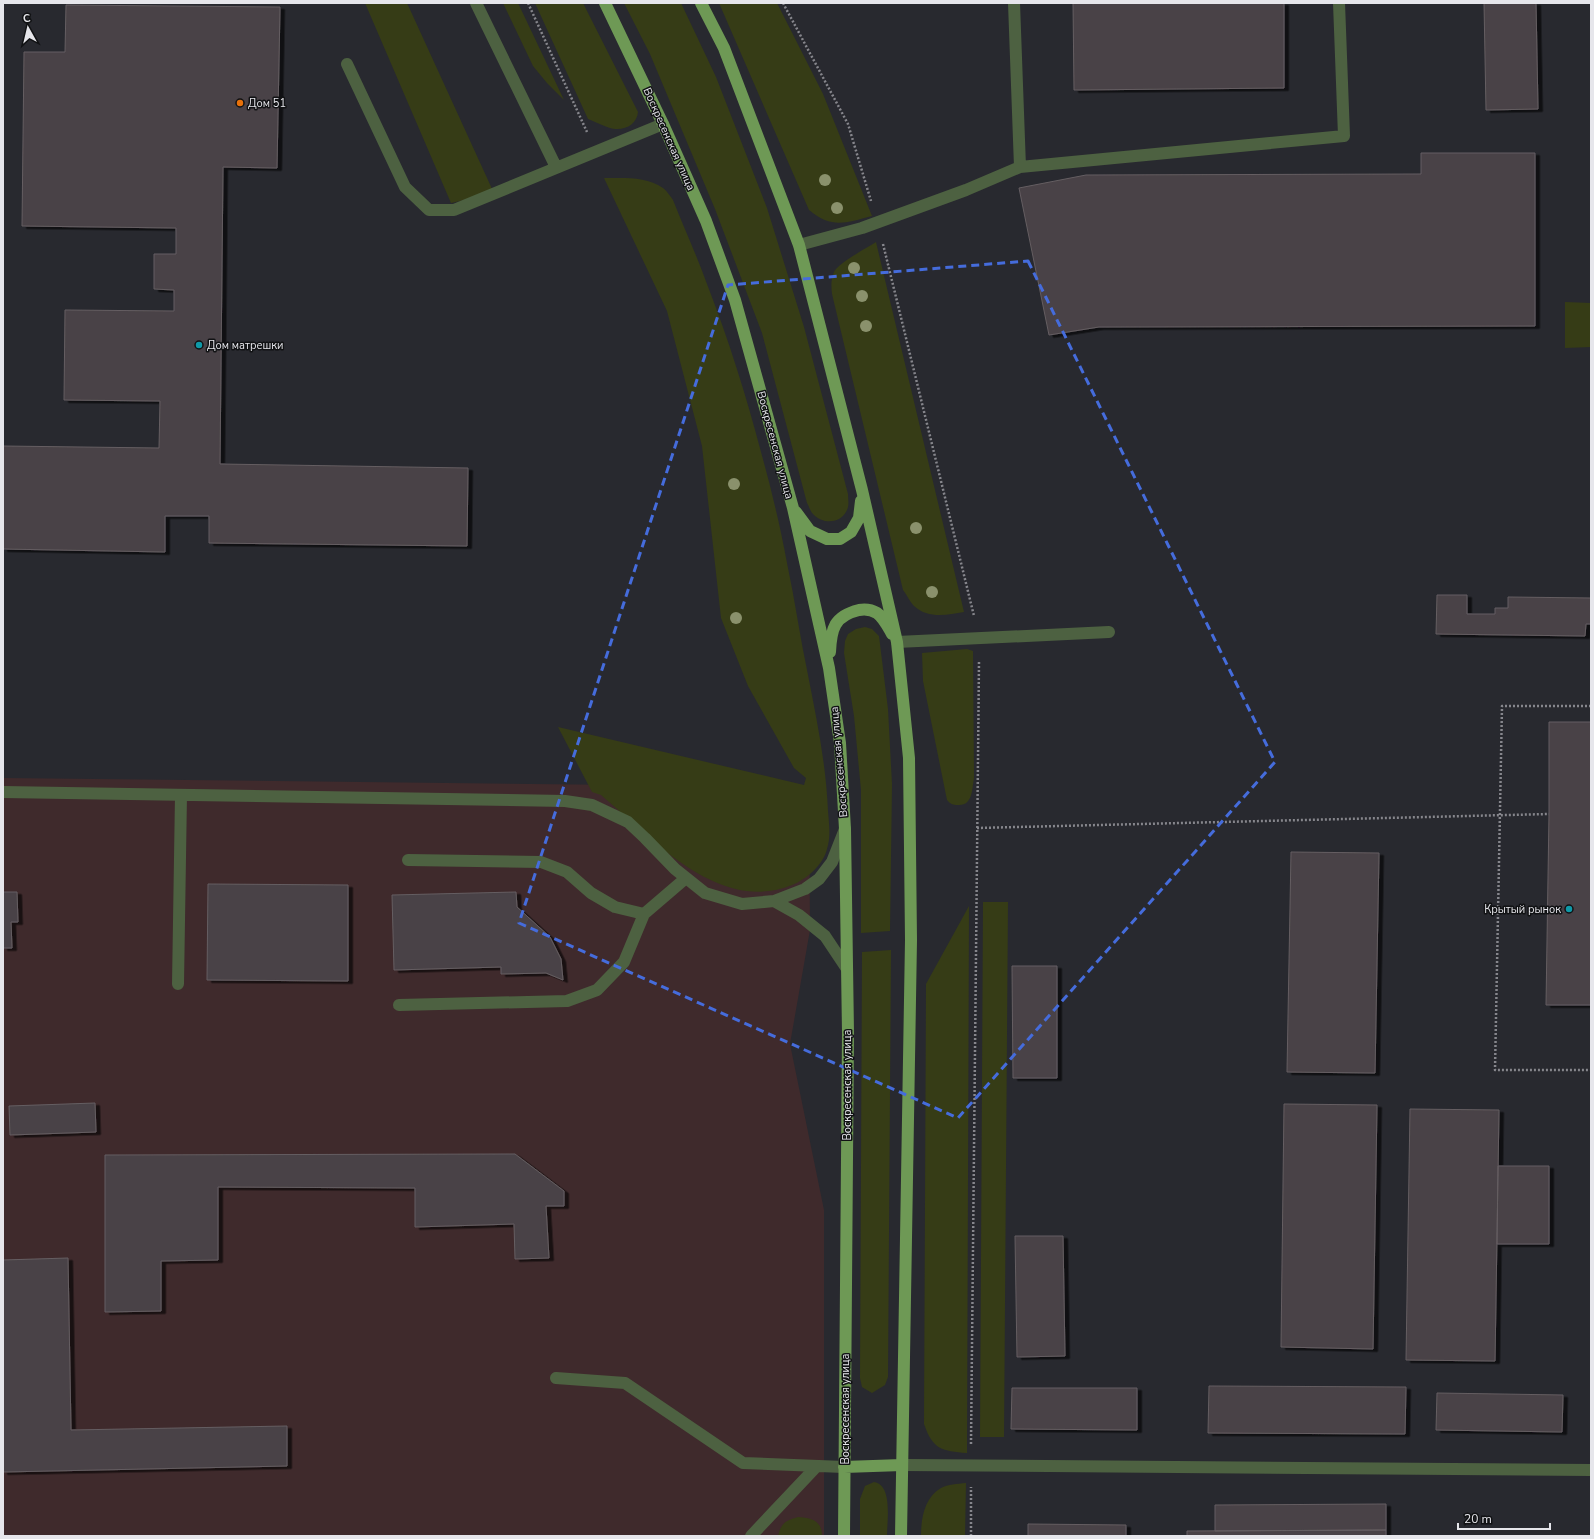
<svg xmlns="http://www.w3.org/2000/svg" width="1594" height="1539" font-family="'Nunito Sans',sans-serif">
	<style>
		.industrial { fill: #3f2a2c }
		.green { fill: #363c16 }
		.building { fill: #494246; stroke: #655e62; filter: url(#shadow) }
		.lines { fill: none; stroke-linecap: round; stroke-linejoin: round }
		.path { stroke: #86868c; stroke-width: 2.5; stroke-dasharray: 2 2; stroke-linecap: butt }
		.minor { stroke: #4d6141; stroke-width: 12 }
		.major { stroke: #6e9955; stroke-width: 12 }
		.tree { fill: #8a916c }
		.marked { fill: none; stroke: #456cdc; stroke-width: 3; stroke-dasharray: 8 5; stroke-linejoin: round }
		.food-dot { fill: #e8710a; stroke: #111214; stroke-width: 1.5 }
		.culture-dot { fill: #0f9aa8; stroke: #111214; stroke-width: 1.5 }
		.labels { text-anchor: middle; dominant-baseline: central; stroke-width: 3; stroke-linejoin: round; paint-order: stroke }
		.poi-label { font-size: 11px; fill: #e6e6eb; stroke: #111214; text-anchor: start }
		.street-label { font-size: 11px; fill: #e6e6eb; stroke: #111214 }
	</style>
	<defs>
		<filter id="shadow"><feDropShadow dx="4.5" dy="2.5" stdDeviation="0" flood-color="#0009"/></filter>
	</defs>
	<rect width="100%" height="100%" fill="#28292f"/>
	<path class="industrial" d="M3,778L809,787L810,930L790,1044L824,1210V1536H3Z"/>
	<path class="green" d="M365,3H407L493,191L487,195L451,203Z
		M503,3H518L564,100L547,83L533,66Z
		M535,3H583L638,112C637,123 627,130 615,129C607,128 596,122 588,119Z
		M624,3H681L716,77L767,208L804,327L848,494C848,498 849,503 848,507C844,523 824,526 813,514C810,511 809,506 807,503L762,333L715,209L650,54Z
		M719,3H777L823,94L872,216C845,223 832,229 809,210Z
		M604,178C624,178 646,176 663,188C667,191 670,196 673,200C684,228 697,256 707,284C728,338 746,395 761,452C771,488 780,525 787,563C795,600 800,638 808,675C817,721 826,764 828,811C829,823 831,837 827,849C823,865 807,879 792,885C718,915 651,837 601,795L592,792L558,727L804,785L806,778L794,768L748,686L721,618L702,446L667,311Z
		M876,242L964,612C947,615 928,619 914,606C910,602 907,595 903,590L832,294C831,286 831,279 834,272C838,263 867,248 876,242Z
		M1565,302L1591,303V347L1565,348Z
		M865,627L872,629L879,636L888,709L892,784L890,931L861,933V790L854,716L844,653L845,641L848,634L856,629Z
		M967,649L973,651L974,778C972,788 973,806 958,805C953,805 950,804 947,800L923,681L922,653Z
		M983,902H1008L1004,1437H980Z
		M969,906L967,1453C942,1451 933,1450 924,1424L926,984Z
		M891,950L888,1377L885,1385L872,1393L862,1387L860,1378L862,952Z
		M874,1482C893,1485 887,1521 887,1536H860V1499L865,1486Z
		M966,1483L965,1536H921C921,1519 924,1498 941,1488C948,1484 957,1484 966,1483Z
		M798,1517C811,1518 822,1520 822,1536H778C781,1523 785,1521 798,1517Z"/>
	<path class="building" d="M1073,3H1284V88L1074,90Z
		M1484,3H1536L1538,109L1486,110Z
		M66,5L280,7L277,168L223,167L220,464L468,468L467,546L209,543V516H165V552L3,549V446L159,448L160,401L64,400L65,310L174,311V290L154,289V254H176V228L22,226L24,52H65Z
		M1421,153H1535V326L1099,327L1049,335L1019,188L1086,175L1421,174Z
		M1437,595H1467V614H1495V608H1508V597L1591,598V624H1586L1585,636L1436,634Z
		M1549,722H1591V1005H1546L1549,814Z
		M1291,852L1379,853L1375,1073L1287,1072Z
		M208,884L348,885V981L207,980Z
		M3,892H17L18,922H11L12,948H3Z
		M516,892L517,907L550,937L561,959L563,980L546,973L501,974V967L394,970L392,895Z
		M1012,966H1057V1078H1013Z
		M95,1103L96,1132L10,1135L9,1106Z
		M1284,1104L1377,1105L1373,1349L1281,1347Z
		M1410,1109L1499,1110L1495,1361L1406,1360Z
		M515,1154L564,1191V1206H546L549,1258L515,1259L514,1224L415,1227V1188L218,1187V1260L161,1261V1311L105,1312V1155Z
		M1498,1166H1549V1244H1497Z
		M1015,1236H1063L1065,1356L1017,1357Z
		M68,1258L71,1430L287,1426V1466L3,1472V1260Z
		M1209,1386L1406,1387L1405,1434L1208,1433Z
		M1012,1388H1137V1430L1011,1429Z
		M1437,1393L1563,1395L1562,1432L1436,1430Z
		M1386,1504V1530L1215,1531V1505Z
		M1028,1524L1126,1525V1536H1028Z
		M1386,1530V1536H1187V1531Z"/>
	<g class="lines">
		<path class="path" d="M528,3L587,132
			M783,3L848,124L871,201
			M883,244L974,616
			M1591,706H1502L1495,1070H1591
			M977,828L1549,814
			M971,1444L979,661
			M971,1536V1487"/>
		<path class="minor" d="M476,3L556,167
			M347,64L405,187L429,210H454L663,124
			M1020,167L1344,136L1339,3
			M799,245L862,228L966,190L1020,167L1014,3
			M897,642L1109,632
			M3,792L565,801L592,805L628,822L645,838L675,869L705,893L742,904L774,901L805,889L819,879L832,862L845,829
			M408,860L541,862L567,872L591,893L615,907L644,914
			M774,901L799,915L825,936L847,969
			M178,984L181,795
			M399,1005L567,1001L597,990L624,962L644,914L686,878
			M556,1378L625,1383L743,1463L844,1467
			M902,1465L1591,1470
			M751,1536L817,1466"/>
		<path class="major" d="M605,3L663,124L706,221L735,300L793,508L829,668L840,743L845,829L848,1033L844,1536
			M701,3L724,48L799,245L862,490L897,642L909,758L911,940L901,1536
			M796,512L810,531L827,539H840L851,532L859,518L861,501
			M830,652C831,629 834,616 859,610C865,609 872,610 877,613C884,618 888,627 892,634
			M844,1467L902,1465"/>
	</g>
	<g class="tree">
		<circle cx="825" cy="180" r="6"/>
		<circle cx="837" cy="208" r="6"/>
		<circle cx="854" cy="268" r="6"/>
		<circle cx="862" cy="296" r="6"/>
		<circle cx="866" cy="326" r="6"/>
		<circle cx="734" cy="484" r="6"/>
		<circle cx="916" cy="528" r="6"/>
		<circle cx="932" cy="592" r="6"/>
		<circle cx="736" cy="618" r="6"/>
	</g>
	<path class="marked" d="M1028,261L1275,762L958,1118L519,923L728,285Z"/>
	<circle class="food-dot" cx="240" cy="103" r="4"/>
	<g class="culture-dot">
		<circle cx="199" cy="345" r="4"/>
		<circle cx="1569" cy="909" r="4"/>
	</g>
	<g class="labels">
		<g class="poi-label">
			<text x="248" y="103">Дом 51</text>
			<text x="207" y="345">Дом матрешки</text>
			<text x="1561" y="909" text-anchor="end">Крытый рынок</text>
		</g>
		<g class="street-label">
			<text transform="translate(669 139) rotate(66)">Воскресенская улица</text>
			<text transform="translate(775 445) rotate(75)">Воскресенская улица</text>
			<text transform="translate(839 762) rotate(-95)">Воскресенская улица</text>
			<text transform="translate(847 1085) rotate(-90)">Воскресенская улица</text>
			<text transform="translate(845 1409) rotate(-90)">Воскресенская улица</text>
		</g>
	</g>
	<rect width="1594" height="1539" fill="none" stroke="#e6e6eb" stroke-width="8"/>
	<g transform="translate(28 28) rotate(352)" stroke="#111214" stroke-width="3" paint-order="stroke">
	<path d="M0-3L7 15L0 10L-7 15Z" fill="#e6e6eb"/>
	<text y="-6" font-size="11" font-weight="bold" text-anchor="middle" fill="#e6e6eb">С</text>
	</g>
	<path d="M1458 1523v6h92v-6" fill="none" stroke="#e6e6eb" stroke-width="2"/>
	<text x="1464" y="1523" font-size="12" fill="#e6e6eb" stroke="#111214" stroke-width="3" paint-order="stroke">20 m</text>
</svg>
